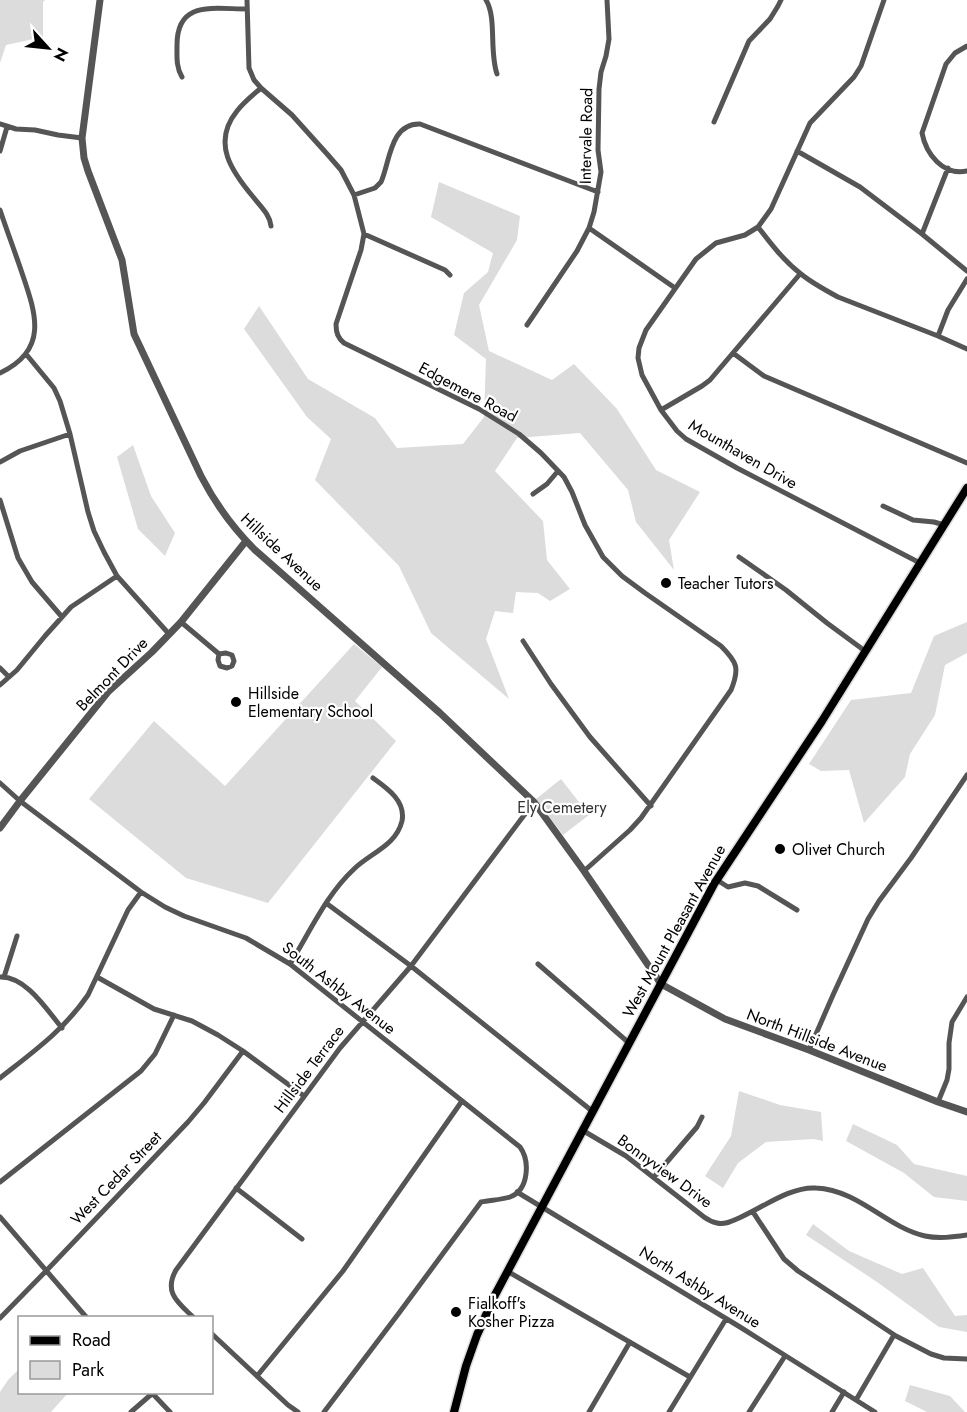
<svg xmlns="http://www.w3.org/2000/svg" width="967" height="1412" font-family="Jost,sans-serif">
	<style>
		.green { fill: #dcdcdc }
		.lines { fill: none; stroke-linecap: round; stroke-linejoin: round }
		.primary-casing { stroke: #dbdbdb; stroke-width: 11 }
		.minor { stroke: #555; stroke-width: 5 }
		.tertiary { stroke: #555; stroke-width: 7 }
		.primary { stroke: #000; stroke-width: 8 }
		.poi-dot { fill: #000; stroke: #fff; stroke-width: 2 }
		.labels { text-anchor: middle; dominant-baseline: central; stroke-width: 4.5; stroke-linejoin: round; paint-order: stroke }
		.street-label { font-size: 16px; fill: #000; stroke: #fff }
		.poi-label { font-size: 16px; fill: #000; stroke: #fff; text-anchor: start }
		.park-label { font-size: 16px; fill: #333; stroke: #fff }
	</style>
	<rect width="100%" height="100%" fill="#fff"/>
	<path class="green" d="M0,0H45L43,2V37L6,45L0,63Z
		M439,182L520,216L517,240L479,305L489,351L552,380L574,364L617,409L656,470L700,492L669,540L674,570L636,522L628,490L580,433L517,438L495,471L543,521L547,560L570,589L550,601L538,593L516,592L513,613L495,611L486,639L509,699L431,633L399,566L315,480L331,439L307,417L244,329L259,306L308,379L375,418L397,448L463,444L484,417L486,359L454,335L464,293L488,272L493,253L431,217Z
		M133,445L151,496L175,533L165,556L138,529L117,457Z
		M967,622V653L945,665L935,715L910,754L905,777L864,823L849,770L821,771L809,764L851,700L911,693L934,636Z
		M354,644L382,667L355,701L396,741L268,903L186,878L89,799L154,721L225,786Z
		M561,779L589,815L563,835L536,799Z
		M739,1091L780,1105L821,1112L823,1141L814,1139L766,1142L738,1163L723,1188L705,1176L731,1136Z
		M853,1124L897,1145L914,1164L967,1176V1201L934,1197L904,1173L846,1141Z
		M813,1224L849,1251L902,1274L923,1268L955,1316L967,1315V1332L939,1327L877,1282L806,1235Z
		M19,1369L20,1392L68,1393L51,1412H0V1392L8,1380Z
		M910,1385L950,1396L965,1412H927L905,1401Z"/>
	<g class="lines">
		<defs>
			<path id="primary" d="M454,1412L466,1366L477,1335L495,1295L714,884L822,721L967,488"/>
		</defs>
		<use href="#primary" class="primary-casing"/>
		<path class="minor" d="M247,0L249,68L254,80L261,88L292,115L328,155L341,170L354,195L364,234L361,250L336,324C336,333 338,338 344,343L479,409L519,434L541,453L564,477L572,492L585,525L603,557L622,576L645,593L721,646C737,662 740,668 731,690L641,818L630,830L584,871
			M486,0C497,18 489,51 497,74
			M884,0L861,66L854,77L810,123L771,209L758,227L745,235L716,243L696,259L646,330L639,348L638,358L642,375L661,410L677,431L686,439L737,468L920,563
			M967,46L955,53L946,64L922,133C926,154 943,176 967,171
			M182,77C176,67 177,57 177,45C177,0 213,9 247,9
			M261,88C253,95 244,102 237,111C211,143 232,172 254,198C261,207 270,215 271,226
			M714,122L749,41L770,19L778,6L781,0
			M0,124L16,129L35,130L58,135L82,138
			M0,151L7,127
			M797,151L860,187L922,234L967,271
			M354,195L375,188L381,182C390,162 390,123 420,124L598,192
			M0,210C7,231 15,252 22,273C36,314 49,350 0,373
			M758,227C771,244 784,261 801,274C812,283 825,290 838,297L938,336L967,349
			M589,228L675,288
			M364,234L445,270L450,275
			M922,234L948,168
			M527,325L577,251L589,228L594,212L601,172L598,150L599,89L601,72L606,56L609,39L607,0
			M938,336L948,310L967,279
			M733,353L764,376L967,463
			M26,354L54,388L60,401L70,434L88,512L94,531L104,552L117,576L169,634
			M661,410L702,386L710,380L800,274
			M0,462L20,451L70,434
			M533,494L547,484L558,471
			M0,500L18,558L32,582L62,617
			M883,506L913,520L934,522L944,525
			M739,557L786,590L827,623L865,651
			M181,622L219,654L226,653L232,655L234,661L232,666L227,668L220,666L218,660L219,654
			M523,641L551,684L590,737L651,806
			M0,668L9,677
			M0,685L17,670L45,636L71,607L117,576
			M0,783L20,801L141,892L165,907L184,916L246,938L290,964L520,1147C530,1161 529,1190 510,1197C501,1200 490,1200 481,1202L399,1313L324,1412
			M717,880L728,887L745,883L758,886L797,910
			M326,903L411,966L592,1111
			M290,964C310,932 326,895 354,869C370,853 396,846 402,821C406,801 387,788 373,778
			M538,964L629,1043
			M0,977C26,976 47,1010 62,1028
			M4,977L17,936
			M97,977L154,1009L192,1021L218,1035L243,1051L304,1096
			M809,1050L833,995L868,919L879,901L911,858L967,775
			M0,1078C33,1052 64,1030 88,995L128,910L141,892
			M938,1102L947,1080L949,1069V1043L952,1022L967,997
			M582,1130L626,1156L704,1217C708,1220 712,1222 717,1223C725,1225 732,1221 739,1218C762,1208 791,1186 816,1188C859,1190 886,1227 925,1236C939,1239 953,1237 967,1235
			M654,1177L697,1127L702,1117
			M0,1182L141,1071L155,1054L174,1015
			M236,1188L302,1239
			M517,1192L740,1327L875,1412
			M753,1212L784,1259L798,1271L896,1336L931,1354L944,1358L967,1359
			M0,1217L87,1318
			M507,1271L690,1377
			M0,1318L47,1270L188,1122L204,1103L243,1051
			M194,1318C179,1303 163,1293 176,1270L340,1048L411,966L534,802
			M212,1334L288,1405L298,1412
			M257,1376L343,1271L462,1101
			M151,1392L170,1412
			M856,1400L894,1335
			M131,1412L154,1392
			M589,1412L630,1342
			M669,1412L726,1319
			M749,1412L785,1356
			M832,1412L844,1392"/>
		<path class="tertiary" d="M100,0L82,138L84,158L88,171L122,260L134,334L201,476C216,505 233,528 255,550L440,713L534,802L584,871L661,984L725,1019L809,1050L938,1102L967,1112
			M0,828L20,801L108,692L152,652L181,622L246,541"/>
		<use href="#primary" class="primary"/>
	</g>
	<g class="poi-dot">
		<circle cx="666" cy="583" r="6"/>
		<circle cx="236" cy="702" r="6"/>
		<circle cx="780" cy="849" r="6"/>
		<circle cx="456" cy="1312" r="6"/>
	</g>
	<g class="labels">
		<g class="street-label">
			<text transform="translate(586 136) rotate(-89)">Intervale Road</text>
			<text transform="translate(468 392) rotate(28)">Edgemere Road</text>
			<text transform="translate(743 454) rotate(30)">Mounthaven Drive</text>
			<text transform="translate(282 552) rotate(43)">Hillside Avenue</text>
			<text transform="translate(112 674) rotate(-46)">Belmont Drive</text>
			<text transform="translate(674 931) rotate(-61)">West Mount Pleasant Avenue</text>
			<text transform="translate(339 988) rotate(38)">South Ashby Avenue</text>
			<text transform="translate(817 1040) rotate(21)">North Hillside Avenue</text>
			<text transform="translate(309 1069) rotate(-53)">Hillside Terrace</text>
			<text transform="translate(665 1171) rotate(36)">Bonnyview Drive</text>
			<text transform="translate(116 1178) rotate(-46)">West Cedar Street</text>
			<text transform="translate(700 1287) rotate(32)">North Ashby Avenue</text>
		</g>
		<g class="poi-label">
			<text x="678" y="583">Teacher Tutors</text>
			<text x="248" y="693">Hillside<tspan x="248" dy="18">Elementary School</tspan></text>
			<text x="792" y="849">Olivet Church</text>
			<text x="468" y="1303">Fialkoff's<tspan x="468" dy="18">Kosher Pizza</tspan></text>
		</g>
		<g class="park-label">
			<text x="562" y="807">Ely Cemetery</text>
		</g>
	</g>
	<rect x="18" y="1316" width="195" height="78" fill="#ffffff" stroke="#999999" stroke-width="1.5"/>
	<rect x="30" y="1336" width="30" height="9" fill="#000000" stroke="#999999" stroke-width="1.5"/>
	<text x="72" y="1346" font-size="18" fill="#000000">Road</text>
	<rect x="30" y="1361" width="30" height="18" fill="#dcdcdc" stroke="#999999" stroke-width="1.5"/>
	<text x="72" y="1376" font-size="18" fill="#000000">Park</text>
	<g transform="translate(48 48) rotate(117)" stroke="#ffffff" stroke-width="4.5" paint-order="stroke">
	<path d="M0-4.5L10 22L0 15L-10 22Z" fill="#000000"/>
	<text y="-9" font-size="16" font-weight="bold" text-anchor="middle" fill="#000000">N</text>
	</g>
</svg>
